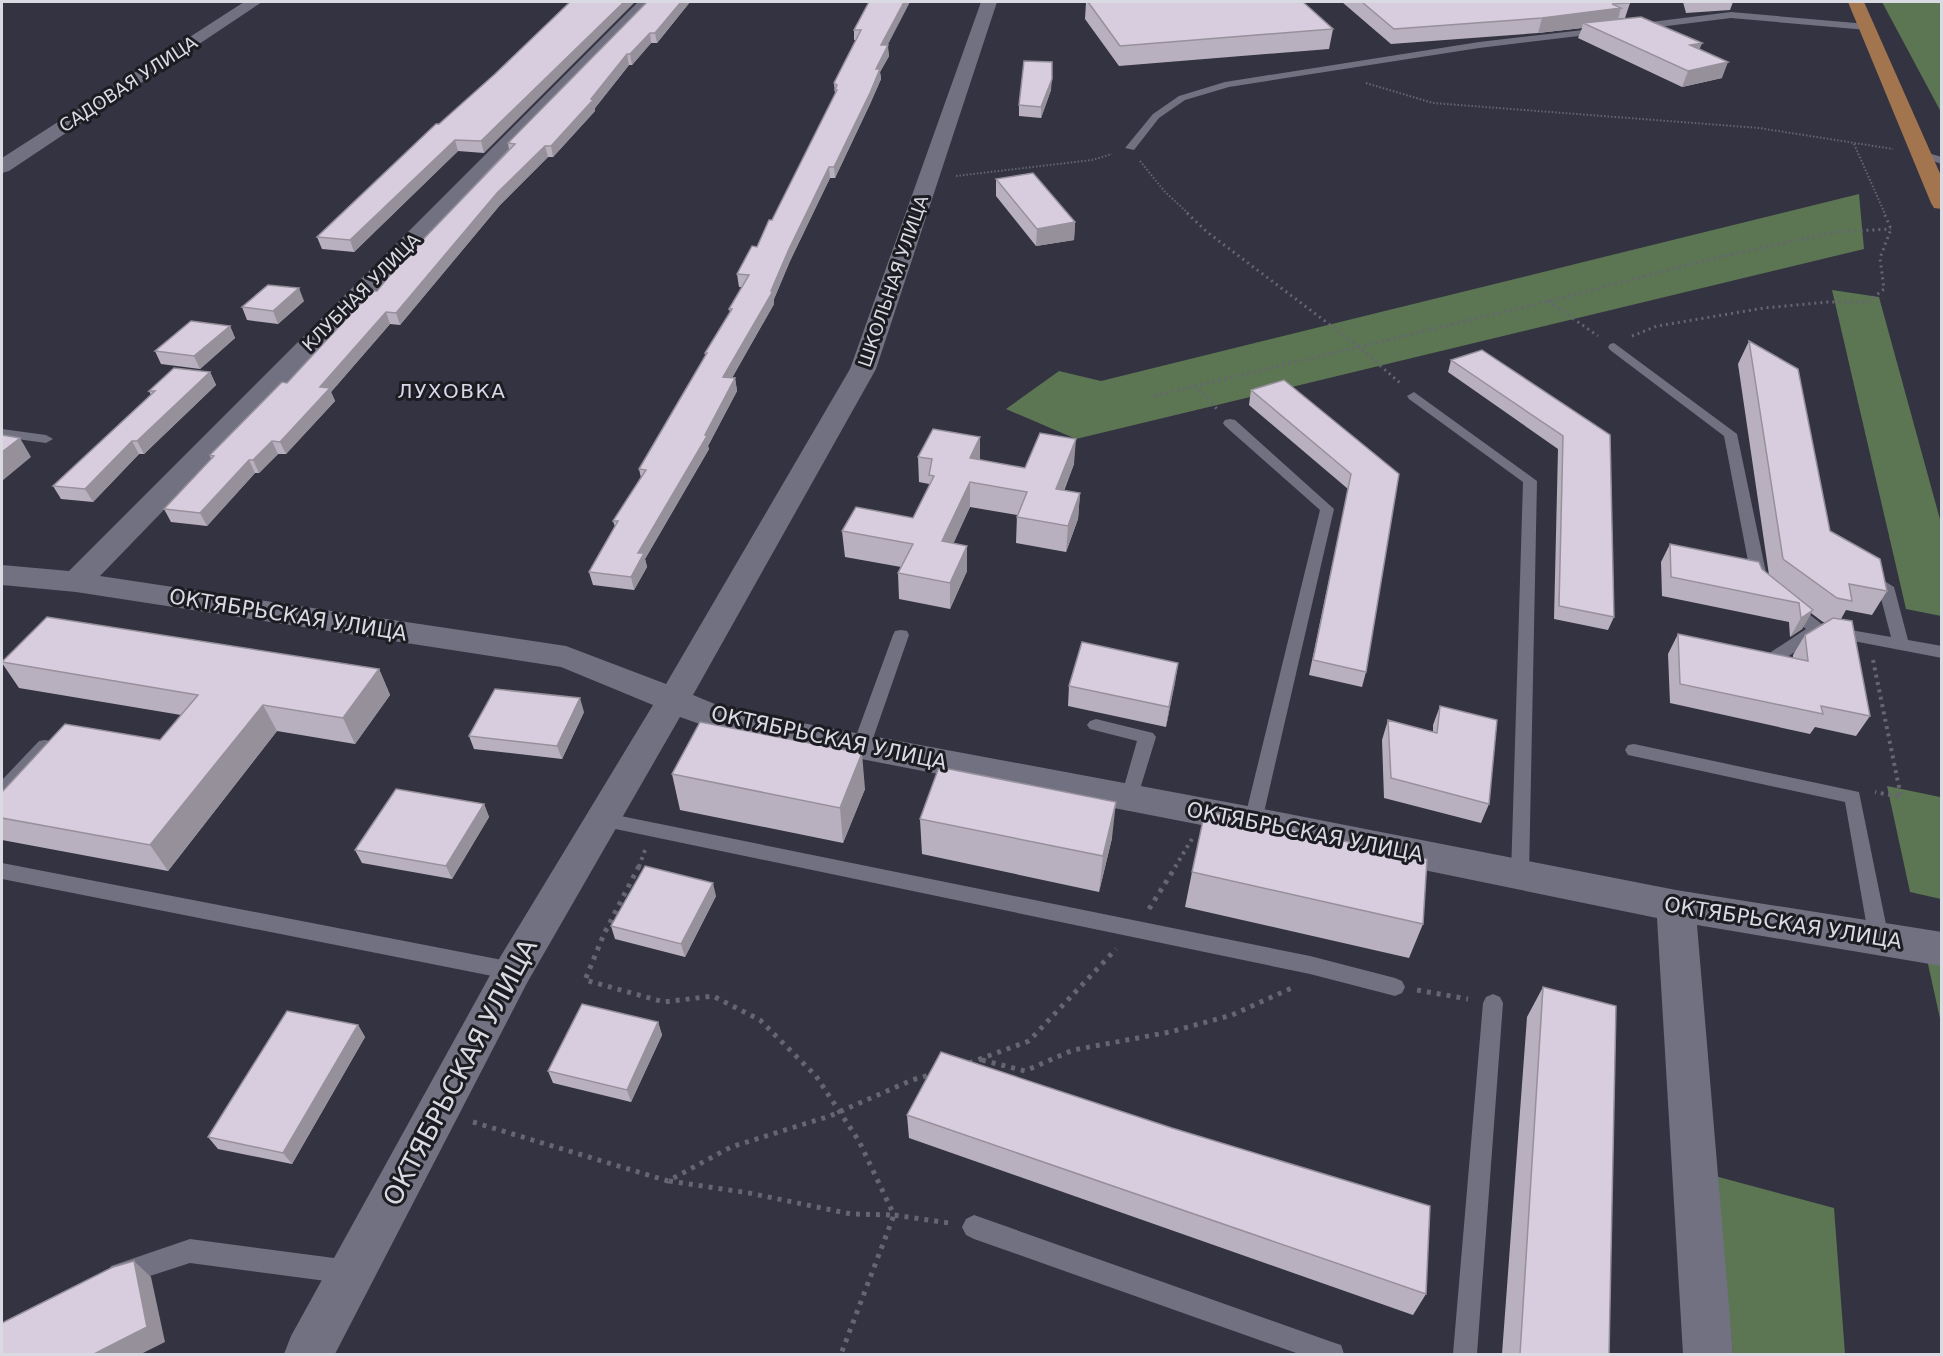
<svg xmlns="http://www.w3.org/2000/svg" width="1943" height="1356" font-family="'DejaVu Sans',sans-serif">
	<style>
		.forest { fill: #5c7553 }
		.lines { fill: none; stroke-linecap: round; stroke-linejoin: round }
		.path-far3 { stroke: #666672; stroke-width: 2; stroke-dasharray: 1.5 2; stroke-linecap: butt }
		.path-far2 { stroke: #666672; stroke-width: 3; stroke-dasharray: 2 4; stroke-linecap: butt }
		.path-far1 { stroke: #666672; stroke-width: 4; stroke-dasharray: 3 4.5; stroke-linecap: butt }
		.path { stroke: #666672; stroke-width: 5; stroke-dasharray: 4 6; stroke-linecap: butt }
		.lane { fill: #727181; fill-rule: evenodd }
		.street { fill: #727181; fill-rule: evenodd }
		.primary { fill: #a3754e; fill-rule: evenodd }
		.wall { fill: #b9b0bf }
		.shaded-wall { fill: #96909b }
		.building { fill: #d7cdde; stroke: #96909b; stroke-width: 1.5 }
		.labels { text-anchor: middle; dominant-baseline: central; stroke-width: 6; stroke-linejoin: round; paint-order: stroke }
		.far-street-label { font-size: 18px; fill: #dadae3; stroke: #1c1c22 }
		.far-quarter-label { font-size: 20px; letter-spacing: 1.5px; fill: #d9d8ea; stroke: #1c1c22 }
		.street-label { font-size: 21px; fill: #dadae3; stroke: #1c1c22 }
		.near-street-label { font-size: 26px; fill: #dadae3; stroke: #1c1c22 }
	</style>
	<rect width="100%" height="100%" fill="#343341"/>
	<path class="forest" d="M1882,2H1941V112Z
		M1859,194L1864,249L1076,439L1006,409L1059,371L1101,381Z
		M1832,290L1879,297L1941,523V616L1906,609Z
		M1887,786L1940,797L1941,899L1910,892Z
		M1924,946L1941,950V1023Z
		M1715,1176L1834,1208L1845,1354H1733Z"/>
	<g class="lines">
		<path class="path-far3" d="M1366,83L1433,103L1759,128L1893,149
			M1854,144L1885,214
			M1140,161L1165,192L1189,214
			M956,176L1092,160L1112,154"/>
		<path class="path-far2" d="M1187,213L1207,232L1358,346L1400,383
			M1548,301L1598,336
			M1632,336L1657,326L1764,308L1828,302H1868L1884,289L1880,258L1891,229L1884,213
			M1195,385L1217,409
			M1154,396L1566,297L1702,261L1835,232L1891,229"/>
		<path class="path-far1" d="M1873,660L1901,797L1875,792
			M639,867L645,850
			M1175,867L1192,839"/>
		<path class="path" d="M639,866L604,934L585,980L664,1002L713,996L760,1020L816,1076L859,1141L894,1215L949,1223
			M1149,909L1176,866
			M1417,990L1468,999
			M982,1060L1025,1071L1073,1050L1170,1032L1232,1015L1294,987
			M969,1063L1029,1041L1116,949
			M473,1122L668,1181L731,1147L830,1116L912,1080L933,1074
			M669,1181L749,1193L851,1214L894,1215L841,1354"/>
		<path class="lane" d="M1731,12L1867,24L1871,27L1867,30L1731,18L1635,30L1631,27L1635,24Z
			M1601,28L1604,29V33L1479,48L1229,87L1185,100L1159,118L1134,150L1125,148L1153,114L1179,96L1225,82L1479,42Z
			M1921,151L1942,157V164L1917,156V152Z
			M1614,343L1737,434L1768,582L1765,586L1760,587L1752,582L1724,436L1610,350L1608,347L1610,344Z
			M1414,392L1537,481L1529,875L1527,880L1520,883L1513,880L1511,875L1523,482L1409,399L1407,396Z
			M1230,419L1235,420L1334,509L1262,821L1259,826L1253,828L1247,826L1244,821L1320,510L1225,426L1223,423L1225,420Z
			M2,429L46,435L53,439L46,443L2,437Z
			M1886,582L1894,587L1908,640L1942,646V658L1827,636L1825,632L1827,628L1833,627L1891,637L1878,587Z
			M1790,603L1796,604L1823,625L1825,629L1823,633L1774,666L1768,668L1751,665L1749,661L1751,657L1765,656L1806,629L1784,612L1782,608L1784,604Z
			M901,630L907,631L909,635L870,747L867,752L861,753L855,752L852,747L893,635L895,631Z
			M1096,719L1153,733L1156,737L1136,802L1130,804L1124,802L1121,797L1137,741L1090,729L1087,725L1090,721Z
			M45,740L51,741L54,746L51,751L8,796L2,798V780L39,741Z
			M1634,744L1859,792L1889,939L1886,945L1879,947L1872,945L1869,939L1845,802L1628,755L1625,750L1628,745Z
			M601,812L1310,956L1395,978L1402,981L1405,987L1402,993L1395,996L1310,974L601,826L595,824L592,819L595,814Z
			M2,863L513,962L520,965L523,971L520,977L513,980L2,879Z
			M1493,994L1500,997L1503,1003L1477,1354H1453L1483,1003L1486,997Z
			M974,1215L1332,1342L1341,1345L1344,1354H1299L974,1239L966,1235L962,1227L966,1219Z
			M190,1239L349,1260L357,1264L361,1272L357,1280L349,1284L190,1263L119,1286L111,1282L107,1274L111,1266Z"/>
		<path class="street" d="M244,2H262L9,171L2,173V158Z
			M638,2H655L100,576L566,646L666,684L850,369L981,2H997L876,369L693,695L727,709L1253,807L1676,890L1942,932V966L1697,925L1733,1354H1683L1657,918L1253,835L722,732L680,717L527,983L335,1354H284L291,1336L499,959L653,705L561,667L76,592L2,585V565L69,571Z"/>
		<path class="primary" d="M1848,2H1864L1942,178V209L1934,208L1931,203Z"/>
	</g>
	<path class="wall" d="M690,2L657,43H651L632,65H629L595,108V111L553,157H548L500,205L400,325L390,324L331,392L335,401L286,454H278L259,473H255L207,526L171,522L164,509L211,459L210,455L287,383L377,291L411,252L509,149L508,143Z
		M869,2L887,45L889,56L880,72L881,79L870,104L835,178H830L790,261L774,299V304L732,378H735L737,391L708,446L709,449L645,559L647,567L634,590L593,585L589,572L615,527L613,521L641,478L639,469L705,356V353L730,312L729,309L742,287H739L737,274L757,247L772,220L835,94L834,83L856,40H854V30Z
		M1086,2H1303L1333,29L1329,49L1119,66L1085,19Z
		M1342,2H1626L1630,3L1625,18L1618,19L1702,43L1699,49L1722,78L1682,87L1578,38L1582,28L1538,33L1391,44Z
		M1683,2H1733L1730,10L1686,13Z
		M495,74L484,153L458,151L354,252L322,249L317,237L439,124Z
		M1051,90L1041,118L1019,116V105Z
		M996,179L1075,222L1074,240L1036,246L996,196Z
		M304,301L278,324L247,320L242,307Z
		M230,326L235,338L200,369L161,364L155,351Z
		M1749,341L1830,531L1887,591L1872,615L1846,610L1841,619L1870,716L1856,736L1815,727L1810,734L1670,703L1668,654L1678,634L1793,658V655L1805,635L1825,622H1823L1811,613L1802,629L1790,637L1789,622L1662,596L1661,562L1670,544L1769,575L1738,364Z
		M1451,360L1610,435L1614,617L1608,630L1554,619L1558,449L1448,372Z
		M210,372L216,385L144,454H139L93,502L61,499L53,486L151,395L149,391Z
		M1251,390L1399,474L1366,672L1362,687L1309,675L1348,489L1249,405Z
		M980,437V460L1025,468L1074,464L1064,491L1080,493L1078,519L1066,552L1016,543L1017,515L970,507L953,543L967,546V571L950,609L899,599L898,573L901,567L845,557L842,531L913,518L929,486V484L919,482L918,457Z
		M2,661L379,669L390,695L355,744L277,731L168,871L2,840V792L160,740L181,715L19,688L2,663Z
		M1178,663L1166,727L1068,706L1069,686Z
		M1440,706L1489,804L1481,823L1384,798L1382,740L1388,720L1433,732V725Z
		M584,712L562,759L474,749L469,736Z
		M672,774L865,789L843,843L680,810Z
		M484,804L489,817L452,879L362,863L355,850Z
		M920,819L1112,838L1099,892L922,854Z
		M1192,872L1423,924L1409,958L1185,907Z
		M716,896L685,957L615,939L611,926Z
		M1543,987L1609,1354H1502L1527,1017Z
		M658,1022L662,1035L631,1102L553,1083L548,1071Z
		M358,1025L365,1037L292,1164L218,1149L208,1137Z
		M907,1115L1426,1294L1413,1315L909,1138Z"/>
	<path class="shaded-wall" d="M624,2H635L484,153L481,141Z
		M681,2H690L657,43L655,33Z
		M904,2H910L882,56L881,45Z
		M1621,8L1617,23H1583L1582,28L1538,33L1542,18Z
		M650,33L651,43L632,65L630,54Z
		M1702,43L1696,58L1690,45Z
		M888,45L889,56L880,72L881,79L870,104L835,178L834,167L876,69Z
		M627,54L629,65L595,108V111L553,157L551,146L591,99Z
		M1728,62L1722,78L1682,87L1688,71Z
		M1052,79L1051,90L1041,118V107Z
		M455,140L458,151L354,252L350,240Z
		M545,146L548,157L500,205L400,325L396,313L497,193Z
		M829,167L830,178L790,261L774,299V304L725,390L723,377L771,291L789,249Z
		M1075,222L1074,240L1036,246L1037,229Z
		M299,288L304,301L278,324L273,311Z
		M386,312L390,324L331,392L335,401L286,454L280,442L320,387Z
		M230,326L235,338L200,369L194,356Z
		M210,372L216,385L144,454L137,441Z
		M735,378L737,391L708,446L709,449L645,559L647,567L634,590L631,577L638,553L705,435Z
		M980,437V462L970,483V507L943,567L942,541L970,458Z
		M20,438L31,457L2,481V452Z
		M1076,439L1074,464L1054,515L1056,489Z
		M132,441L139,454L93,502L85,489Z
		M272,441L278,454L259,473L253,460Z
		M249,460L255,473L207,526L200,513Z
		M1080,493L1078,519L1066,552L1068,526Z
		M967,546V571L950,609V583Z
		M1813,610L1802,629L1790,637L1801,618Z
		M1178,663L1175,683L1166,727L1169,707Z
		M379,669L390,695L355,744L343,718Z
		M580,698L584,712L562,759L557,746Z
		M263,705L277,731L168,871L150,845Z
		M862,753L865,789L843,843L840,808Z
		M1116,802L1112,838L1099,892L1103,856Z
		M484,804L489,817L452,879L446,866Z
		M713,883L716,896L685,957L681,944Z
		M658,1022L662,1035L631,1102L627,1090Z
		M358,1025L365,1037L292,1164L283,1153Z
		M134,1261L151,1277L165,1342L141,1354H94Z"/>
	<path class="building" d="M570,2H624L481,141L455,140L350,240L317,237L436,124H439L495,74Z
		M647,2H681L655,33H650L630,54H627L591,99L593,100L551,146H545L497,193L396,313L386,312L320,387L330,388L280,442L272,441L253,460H249L200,513L164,509L214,456L210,455L282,382L287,383L372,291H377L409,252H411L515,144L508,143Z
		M869,2H904L881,45H888L876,69H880L870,93L834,167H829L789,249L771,291H773L723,377L735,378L705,435L707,436L638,553H644L631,577L589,572L618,521H613L646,470L639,469L707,353H705L732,309H729L749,275L737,274L752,246L757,247L769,220H772L837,90H835L837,85L834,83L861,30H854Z
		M1088,2H1303L1333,29L1120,46Z
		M1362,2H1626L1630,3L1612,4L1621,8L1542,18L1394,29Z
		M1641,17L1702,43L1690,45L1728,62L1688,71L1583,23Z
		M1024,61L1052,62V79L1041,107L1019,105Z
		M1033,173L1075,222L1037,229L996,179Z
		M268,285L299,288L273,311L242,307Z
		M191,321L230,326L194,356L155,351Z
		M1749,341L1798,369L1830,531L1880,559L1887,591L1849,584L1852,601L1837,598L1783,559Z
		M1482,350L1610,435L1614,617L1559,606L1563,436L1451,360Z
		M174,368L210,372L137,441H132L85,489L53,486L155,391H149Z
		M1284,380L1399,474L1366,672L1313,660L1351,474L1251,390Z
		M933,429L980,437L970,458L1025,468L1040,433L1076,439L1056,489L1080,493L1068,526L1017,517L1027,492L970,482L942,541L967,546L950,583L898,573L913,544L842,531L856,507L913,518L934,476L929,475L932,459L918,457Z
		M2,435L20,438L2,452Z
		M1670,544L1759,562L1762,569L1813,610L1801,618L1799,603L1671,577Z
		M47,617L379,669L343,718L263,705L150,845L2,818V792L65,724L160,740L198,695L2,662Z
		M1833,618L1852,621L1870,716L1821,706L1823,714L1680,684L1678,634L1808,661L1805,635Z
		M1082,642L1178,663L1169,707L1069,686Z
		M495,689L580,698L557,746L469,736Z
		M1440,706L1497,720L1489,804L1391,778L1388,720L1437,733Z
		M700,722L862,753L840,808L672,774Z
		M939,767L1116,802L1103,856L920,819Z
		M396,789L484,804L446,866L355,850Z
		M1205,811L1427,859L1423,924L1192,872Z
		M645,866L713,883L681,944L611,926Z
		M1543,987L1616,1006L1609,1354H1520Z
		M582,1004L658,1022L627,1090L548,1071Z
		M287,1011L358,1025L283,1153L208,1137Z
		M941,1052L1172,1128L1430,1206L1426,1294L907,1115Z
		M134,1261L147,1327L94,1354H2V1323L113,1267Z"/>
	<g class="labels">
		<g class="far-street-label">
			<text transform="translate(128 84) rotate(-33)">САДОВАЯ УЛИЦА</text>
			<text transform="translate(893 281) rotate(-71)">ШКОЛЬНАЯ УЛИЦА</text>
			<text transform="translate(361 292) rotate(-45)">КЛУБНАЯ УЛИЦА</text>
		</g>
		<g class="far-quarter-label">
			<text x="452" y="391">ЛУХОВКА</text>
		</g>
		<g class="street-label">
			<text transform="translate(288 615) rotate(9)">ОКТЯБРЬСКАЯ УЛИЦА</text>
			<text transform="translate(829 738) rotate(12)">ОКТЯБРЬСКАЯ УЛИЦА</text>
			<text transform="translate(1305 832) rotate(11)">ОКТЯБРЬСКАЯ УЛИЦА</text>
			<text transform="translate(1783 923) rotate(9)">ОКТЯБРЬСКАЯ УЛИЦА</text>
		</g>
		<g class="near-street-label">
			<text transform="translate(460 1072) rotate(-62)">ОКТЯБРЬСКАЯ УЛИЦА</text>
		</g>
	</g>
	<rect width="1943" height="1356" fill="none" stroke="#dadae3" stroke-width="6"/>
</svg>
